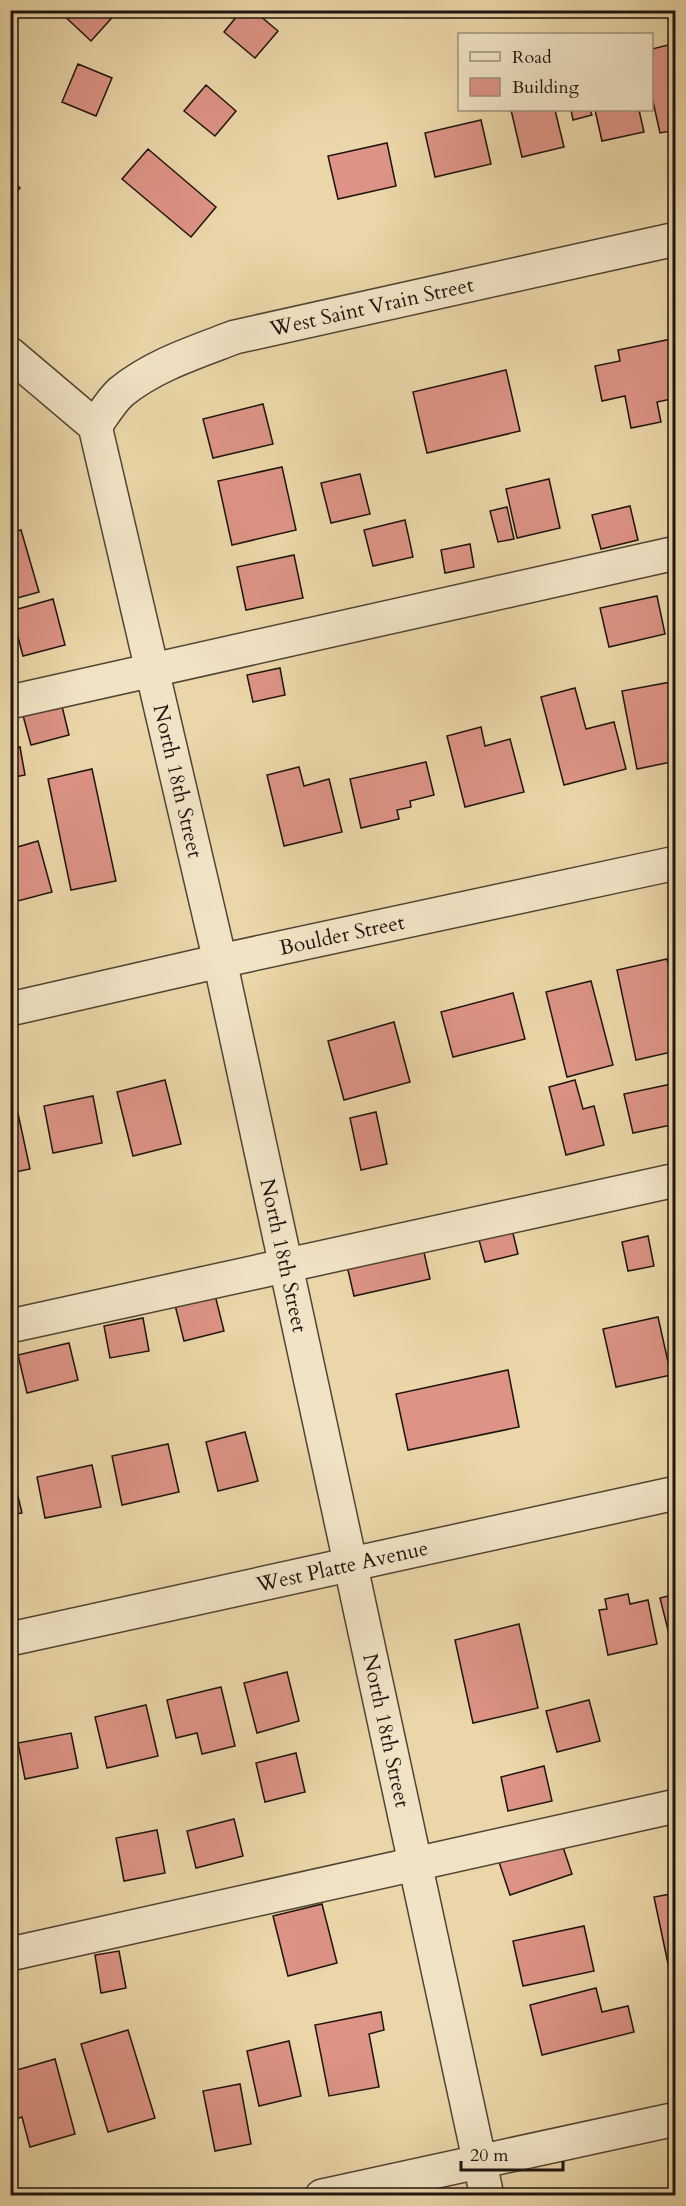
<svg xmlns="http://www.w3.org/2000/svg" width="686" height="2206" font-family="Cardo,serif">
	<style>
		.building { fill: #dd9385; stroke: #1e140e; stroke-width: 1.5 }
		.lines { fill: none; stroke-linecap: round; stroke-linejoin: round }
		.minor-casing { stroke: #514434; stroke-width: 36 }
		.minor { stroke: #f1e4c6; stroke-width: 33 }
		.labels { text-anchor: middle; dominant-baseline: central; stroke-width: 5; stroke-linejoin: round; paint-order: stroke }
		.street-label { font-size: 21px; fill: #1e140e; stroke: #f1e4c6 }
	</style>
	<rect width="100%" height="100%" fill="#ead6a8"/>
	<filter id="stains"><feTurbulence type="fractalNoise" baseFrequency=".00333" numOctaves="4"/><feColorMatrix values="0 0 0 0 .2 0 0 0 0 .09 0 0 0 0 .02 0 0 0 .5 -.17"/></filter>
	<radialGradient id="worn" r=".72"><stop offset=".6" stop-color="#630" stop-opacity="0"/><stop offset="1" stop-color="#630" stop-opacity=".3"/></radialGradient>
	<path class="building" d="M58,10H119L91,41Z
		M242,10H253L278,31L255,58L224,32Z
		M676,43V130L660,133L652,97V49Z
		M78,64L112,78L96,116L62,102Z
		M206,85L236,111L215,136L184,111Z
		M511,110H555L564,147L522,157Z
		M571,110H590L592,115L573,120Z
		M595,110H639L644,132L602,141Z
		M481,120L491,164L435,177L425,133Z
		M387,143L396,186L338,199L328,156Z
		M148,149L216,207L191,237L122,179Z
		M10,179L20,188L10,199Z
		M676,338V398L657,402L661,422L631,428L625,396L602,401L595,366L620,361L618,350Z
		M506,370L520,431L427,453L413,392Z
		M263,404L273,444L213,458L203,419Z
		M282,467L296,530L232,545L218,481Z
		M360,474L370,514L331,523L321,483Z
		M549,479L560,528L517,538L506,489Z
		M630,506L638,540L601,549L592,515Z
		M507,507L514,539L498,542L490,511Z
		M405,520L413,557L373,566L364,530Z
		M21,530L39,592L10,600V533Z
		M470,544L474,567L445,573L441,550Z
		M294,555L303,598L246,610L237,567Z
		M657,596L665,634L609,647L600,608Z
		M53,599L65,645L23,656L11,611Z
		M280,668L285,695L253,702L247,675Z
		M676,681V761L637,769L622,691Z
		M575,688L586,729L614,722L626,769L564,785L541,697Z
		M60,698L69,735L31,745L21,708Z
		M481,727L485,746L510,739L524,792L465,807L447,736Z
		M20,747L25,775L10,778V749Z
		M426,762L434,795L410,801L411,807L397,810L399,819L361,828L350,779Z
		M299,767L304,786L329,779L342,832L284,846L267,775Z
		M92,769L116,881L71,890L48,779Z
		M10,833L14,848L38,841L52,892L10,903Z
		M667,959L676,1000V1051L636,1060L617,970Z
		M591,981L613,1065L567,1077L546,992Z
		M513,993L525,1039L453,1057L441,1012Z
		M394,1022L410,1082L344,1100L328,1041Z
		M165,1080L181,1144L133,1156L117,1092Z
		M575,1080L583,1109L594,1106L604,1145L566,1155L549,1087Z
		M676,1083V1124L633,1133L624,1094Z
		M93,1096L102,1143L53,1153L44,1106Z
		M17,1109L30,1169L10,1173V1110Z
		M376,1112L387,1164L361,1170L350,1118Z
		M510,1221L518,1254L485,1262L476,1229Z
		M648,1236L654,1266L628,1271L622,1242Z
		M421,1239L430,1279L354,1296L345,1257Z
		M676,1281V1314H674L669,1282Z
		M214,1291L224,1331L184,1341L174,1301Z
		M658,1317L671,1375L616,1387L603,1329Z
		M143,1318L149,1351L110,1358L104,1326Z
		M69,1343L78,1380L27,1393L18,1355Z
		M508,1370L519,1427L408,1450L396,1394Z
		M245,1432L258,1481L218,1491L206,1442Z
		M168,1444L179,1492L122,1505L112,1456Z
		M92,1465L101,1507L45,1518L37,1477Z
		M10,1472H12L22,1513L10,1515Z
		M628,1594L630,1604L648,1600L657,1644L608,1655L599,1610L607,1609L605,1599Z
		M676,1594V1658H675L660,1598Z
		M519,1624L538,1708L473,1723L455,1640Z
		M287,1672L299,1721L257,1733L244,1683Z
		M221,1687L235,1746L202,1754L197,1733L176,1738L167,1700Z
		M589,1700L600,1741L557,1752L546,1711Z
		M146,1705L158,1756L107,1768L95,1717Z
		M71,1733L78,1768L25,1779L18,1743Z
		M296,1753L305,1792L265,1802L256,1763Z
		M544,1766L552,1801L508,1811L501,1777Z
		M234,1819L243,1856L196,1868L187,1831Z
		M157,1830L165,1873L124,1881L116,1838Z
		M559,1835L572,1874L510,1895L497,1856Z
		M676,1893V1997H675L654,1897Z
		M322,1904L337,1963L288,1976L273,1916Z
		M584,1926L594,1971L523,1986L513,1941Z
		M119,1951L126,1988L101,1993L95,1955Z
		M596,1988L602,2012L628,2006L634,2032L542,2055L530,2005Z
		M381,2012L384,2030L369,2034L379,2087L329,2096L315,2025Z
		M128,2030L155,2118L108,2132L81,2044Z
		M289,2041L301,2096L259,2106L247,2051Z
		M55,2059L75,2134L30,2147L22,2117L10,2121V2072Z
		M240,2084L251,2144L215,2151L203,2091Z"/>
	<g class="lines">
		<defs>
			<g id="minor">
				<path id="s1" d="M10,354L95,426L220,961L487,2196"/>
				<path id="s2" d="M95,426C103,415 111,401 121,392C154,365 196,352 235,337L676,239"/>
				<path d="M10,702L676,553"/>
				<path id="s3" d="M10,1009L220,961L676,863"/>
				<path d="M10,1326L676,1180"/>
				<path id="s4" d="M10,1639L676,1493"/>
				<path d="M10,1954L676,1806"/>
				<path d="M322,2196L676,2119"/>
			</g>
		</defs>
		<use href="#minor" class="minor-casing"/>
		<use href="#minor" class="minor"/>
	</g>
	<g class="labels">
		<g class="street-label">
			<text stroke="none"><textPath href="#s2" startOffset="310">West Saint Vrain Street</textPath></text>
			<text stroke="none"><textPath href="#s1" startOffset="476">North 18th Street</textPath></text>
			<text stroke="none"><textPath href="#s3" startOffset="340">Boulder Street</textPath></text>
			<text stroke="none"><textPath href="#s1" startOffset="962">North 18th Street</textPath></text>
			<text stroke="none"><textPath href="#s4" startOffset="340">West Platte Avenue</textPath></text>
			<text stroke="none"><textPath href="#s1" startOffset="1448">North 18th Street</textPath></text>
		</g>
	</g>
	<rect width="686" height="2206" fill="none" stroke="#ead6a8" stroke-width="36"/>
	<rect x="12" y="12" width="662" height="2182" fill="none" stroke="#1e140e" stroke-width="3"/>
	<rect x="18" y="18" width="650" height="2170" fill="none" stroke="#1e140e" stroke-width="1.5"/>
	<rect x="458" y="33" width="195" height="78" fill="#f1e4c6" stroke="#9d917c" stroke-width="1.5"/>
	<rect x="470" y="52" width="30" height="9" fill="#f1e4c6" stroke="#9d917c" stroke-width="1.5"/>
	<text x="512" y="63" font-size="18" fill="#1e140e">Road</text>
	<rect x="470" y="78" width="30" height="18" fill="#dd9385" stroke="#9d917c" stroke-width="1.5"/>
	<text x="512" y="93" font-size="18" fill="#1e140e">Building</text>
	<path d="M461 2161v9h102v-9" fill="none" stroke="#1e140e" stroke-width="3"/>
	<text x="470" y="2161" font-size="18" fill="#1e140e" stroke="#f1e4c6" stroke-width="4.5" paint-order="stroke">20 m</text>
	<rect width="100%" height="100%" filter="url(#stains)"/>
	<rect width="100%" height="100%" fill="url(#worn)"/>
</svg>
